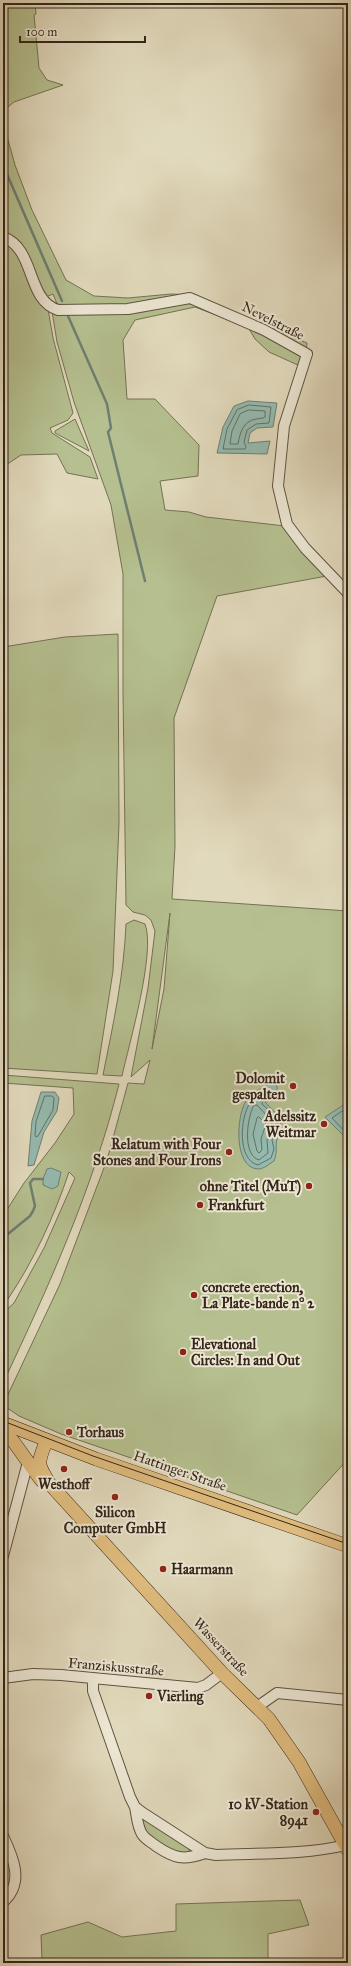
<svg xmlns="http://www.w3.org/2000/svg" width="351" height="1966" font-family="'IM FELL Great Primer',serif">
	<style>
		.green { fill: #b5bf8f; stroke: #747254; fill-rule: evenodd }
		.water { fill: #94baaf; stroke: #6e7f73 }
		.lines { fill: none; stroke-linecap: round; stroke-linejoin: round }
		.shore { stroke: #647064; stroke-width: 1 }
		.stream { stroke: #6e7f73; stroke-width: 2.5 }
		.minor-casing { stroke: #5f5342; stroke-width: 12 }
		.major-casing { stroke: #342619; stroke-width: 14 }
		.minor { stroke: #ece6d3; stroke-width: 10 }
		.major { stroke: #e0bc7e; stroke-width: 13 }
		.tram { stroke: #342619; stroke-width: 1 }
		.poi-dot { fill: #8f2418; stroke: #ece6d3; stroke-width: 1.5 }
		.labels { text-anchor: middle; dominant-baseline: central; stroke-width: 4; stroke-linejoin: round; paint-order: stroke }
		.street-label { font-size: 14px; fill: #342619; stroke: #ece6d3 }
		.poi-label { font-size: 14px; font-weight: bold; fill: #342619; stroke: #ece6d3; text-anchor: start }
	</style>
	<rect width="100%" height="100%" fill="#e1d9bc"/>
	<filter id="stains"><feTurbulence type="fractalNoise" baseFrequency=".005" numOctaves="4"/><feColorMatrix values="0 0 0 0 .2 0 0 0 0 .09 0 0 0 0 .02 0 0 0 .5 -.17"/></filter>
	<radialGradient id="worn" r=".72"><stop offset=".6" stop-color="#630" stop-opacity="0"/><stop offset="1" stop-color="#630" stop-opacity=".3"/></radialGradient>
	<path class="green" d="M3,3H35L36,14L34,15L39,68L47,80L63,85L14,102L3,111Z
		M3,122L15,165L32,210L66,280L94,296L128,298L171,294L195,295L307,343L306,354L300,366L269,352L255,339L248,327L195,307L135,320L123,340L127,399H155L199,445L198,476L160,481L165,510L189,512L206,517L285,526L327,576L217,596L174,718L175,846L172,899L348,911V1459L297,1515L61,1434L19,1416L3,1405L60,1284L107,1160L128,1083L144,1084L150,1060L131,1077L148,988L155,931L151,920L145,915L133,912L126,905L123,693V574L111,505L74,402L57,342L52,311L57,304L53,294L41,299L48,309L53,338L73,413L68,420L50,428L52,433L90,457L98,479L67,473L57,454L21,455L3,467ZM170,913L164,989L152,1049Z
		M75,419L89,451L55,433V431Z
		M118,634L119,823L113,971L97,1074L3,1068V647L65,637Z
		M134,920L145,924C156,952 129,1044 122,1076L103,1075C113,1025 124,975 126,924Z
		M3,1075L119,1084C93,1188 49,1286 3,1383V1313L14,1303L44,1248L75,1178L69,1172C54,1217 34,1260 8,1299L3,1297V1216L24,1183L55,1143L74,1114L73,1088L3,1083Z
		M145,1819L189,1847V1854H175L149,1838L141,1822Z
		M300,1900L309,1925L268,1934V1963H35L42,1959L41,1935L88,1922L122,1937L176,1931V1904Z"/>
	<path class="water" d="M248,401L277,403L273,427L257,428L250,433L248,443L270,441L267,454L217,453L223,427L234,406Z
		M272,1083L277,1086V1091L265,1102L280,1118C282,1127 279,1131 277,1139C275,1147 278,1151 274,1161C269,1164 264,1169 258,1169C232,1168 236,1109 249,1097C255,1092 264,1086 272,1083Z
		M41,1092H55L59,1098L57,1111L44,1132L34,1165L28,1166L32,1121Z
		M348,1102V1140L325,1117Z
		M51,1168L61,1172L58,1186L52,1189L43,1185V1179L47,1169Z"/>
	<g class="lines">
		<path class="shore" d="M249,405L271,407L269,423L256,424L247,430L244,442L246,447L245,449H223L227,429L237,410Z
			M249,410L265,411V417C262,419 260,418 256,419C243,421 240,433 238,444H230L232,431L240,414Z
			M260,1095L263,1096L262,1104L274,1115L277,1123V1130L272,1140L274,1149L271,1158L258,1165C237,1160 240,1117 250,1103C252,1099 257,1098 260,1095Z
			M45,1096H52L54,1098L53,1110L38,1136L36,1137L35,1135L36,1122Z
			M254,1105H257L270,1119L272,1124L267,1140L268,1153L259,1160C242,1155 247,1117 254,1105Z
			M348,1107L332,1118L348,1135
			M259,1117L266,1124L261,1139L262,1150L259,1153L257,1151L253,1134L257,1118Z"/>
		<path class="stream" d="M3,165L62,301
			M68,316L107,404L111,428L108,432L145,581
			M3,1238L30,1216L33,1211L35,1206L30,1183L33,1179H43"/>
		<defs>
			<path id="minor" d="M3,237C36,249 26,300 58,310L128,309L190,298L264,330L307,354L284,426L278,486L287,524L305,548L348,593
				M3,1556L28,1462
				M3,1678L33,1674L61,1675L198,1688L206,1685L222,1673
				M93,1678V1691L130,1797L135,1807L143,1813L205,1853L216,1855C259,1853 304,1855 346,1845
				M257,1707L277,1693L348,1700
				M135,1807C137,1816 137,1826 142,1834C145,1839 151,1842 156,1846C174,1858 183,1861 205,1853
				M3,1836C13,1857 25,1883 3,1902"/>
			<path id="major" d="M3,1423L96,1459L348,1546
				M3,1433L13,1441L41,1480
				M46,1441C44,1449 37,1460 41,1468C43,1474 46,1476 48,1482L222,1673L269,1719L299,1762L348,1850"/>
		</defs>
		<use href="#minor" class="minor-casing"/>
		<use href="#major" class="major-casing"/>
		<use href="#minor" class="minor"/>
		<use href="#major" class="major"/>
		<path class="tram" d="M3,1421L93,1456L348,1544"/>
	</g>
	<g class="poi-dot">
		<circle cx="293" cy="1086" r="4"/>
		<circle cx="324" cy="1124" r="4"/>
		<circle cx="229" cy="1152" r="4"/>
		<circle cx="309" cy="1186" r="4"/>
		<circle cx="200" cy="1205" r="4"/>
		<circle cx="194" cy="1295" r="4"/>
		<circle cx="183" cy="1352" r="4"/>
		<circle cx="69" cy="1432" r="4"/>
		<circle cx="64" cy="1469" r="4"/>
		<circle cx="115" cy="1497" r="4"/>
		<circle cx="163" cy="1569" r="4"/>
		<circle cx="149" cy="1696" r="4"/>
		<circle cx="316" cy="1812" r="4"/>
	</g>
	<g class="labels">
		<g class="street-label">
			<text transform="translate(273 321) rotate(27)">Nevelstraße</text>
			<text transform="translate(180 1471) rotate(19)">Hattinger Straße</text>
			<text transform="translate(221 1647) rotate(47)">Wasserstraße</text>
			<text transform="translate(116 1667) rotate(5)">Franziskusstraße</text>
		</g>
		<g class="poi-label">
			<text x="285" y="1078" text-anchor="end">Dolomit<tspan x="285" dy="16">gespalten</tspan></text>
			<text x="316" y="1116" text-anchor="end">Adelssitz<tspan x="316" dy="16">Weitmar</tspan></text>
			<text x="221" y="1144" text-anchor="end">Relatum with Four<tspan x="221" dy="16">Stones and Four Irons</tspan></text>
			<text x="301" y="1186" text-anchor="end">ohne Titel (MuT)</text>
			<text x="208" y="1205">Frankfurt</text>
			<text x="202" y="1287">concrete erection,<tspan x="202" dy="16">La Plate-bande n° 2</tspan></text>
			<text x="191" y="1344">Elevational<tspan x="191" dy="16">Circles: In and Out</tspan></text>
			<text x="77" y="1432">Torhaus</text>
			<text x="64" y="1484" text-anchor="middle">Westhoff</text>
			<text x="115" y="1512" text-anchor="middle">Silicon<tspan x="115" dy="16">Computer GmbH</tspan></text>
			<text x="171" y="1569">Haarmann</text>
			<text x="157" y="1696">Vierling</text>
			<text x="308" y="1804" text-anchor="end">10 kV-Station<tspan x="308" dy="16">8941</tspan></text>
		</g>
	</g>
	<rect width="351" height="1966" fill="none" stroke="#e1d9bc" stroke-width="16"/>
	<rect x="4" y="4" width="343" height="1958" fill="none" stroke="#342619" stroke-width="2"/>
	<rect x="8" y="8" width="335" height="1950" fill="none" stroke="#342619"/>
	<path d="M20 36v6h125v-6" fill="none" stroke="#342619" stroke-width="2"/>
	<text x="26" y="36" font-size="12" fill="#342619" stroke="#ece6d3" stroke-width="3" paint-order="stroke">100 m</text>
	<rect width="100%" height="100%" filter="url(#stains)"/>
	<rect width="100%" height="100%" fill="url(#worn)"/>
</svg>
